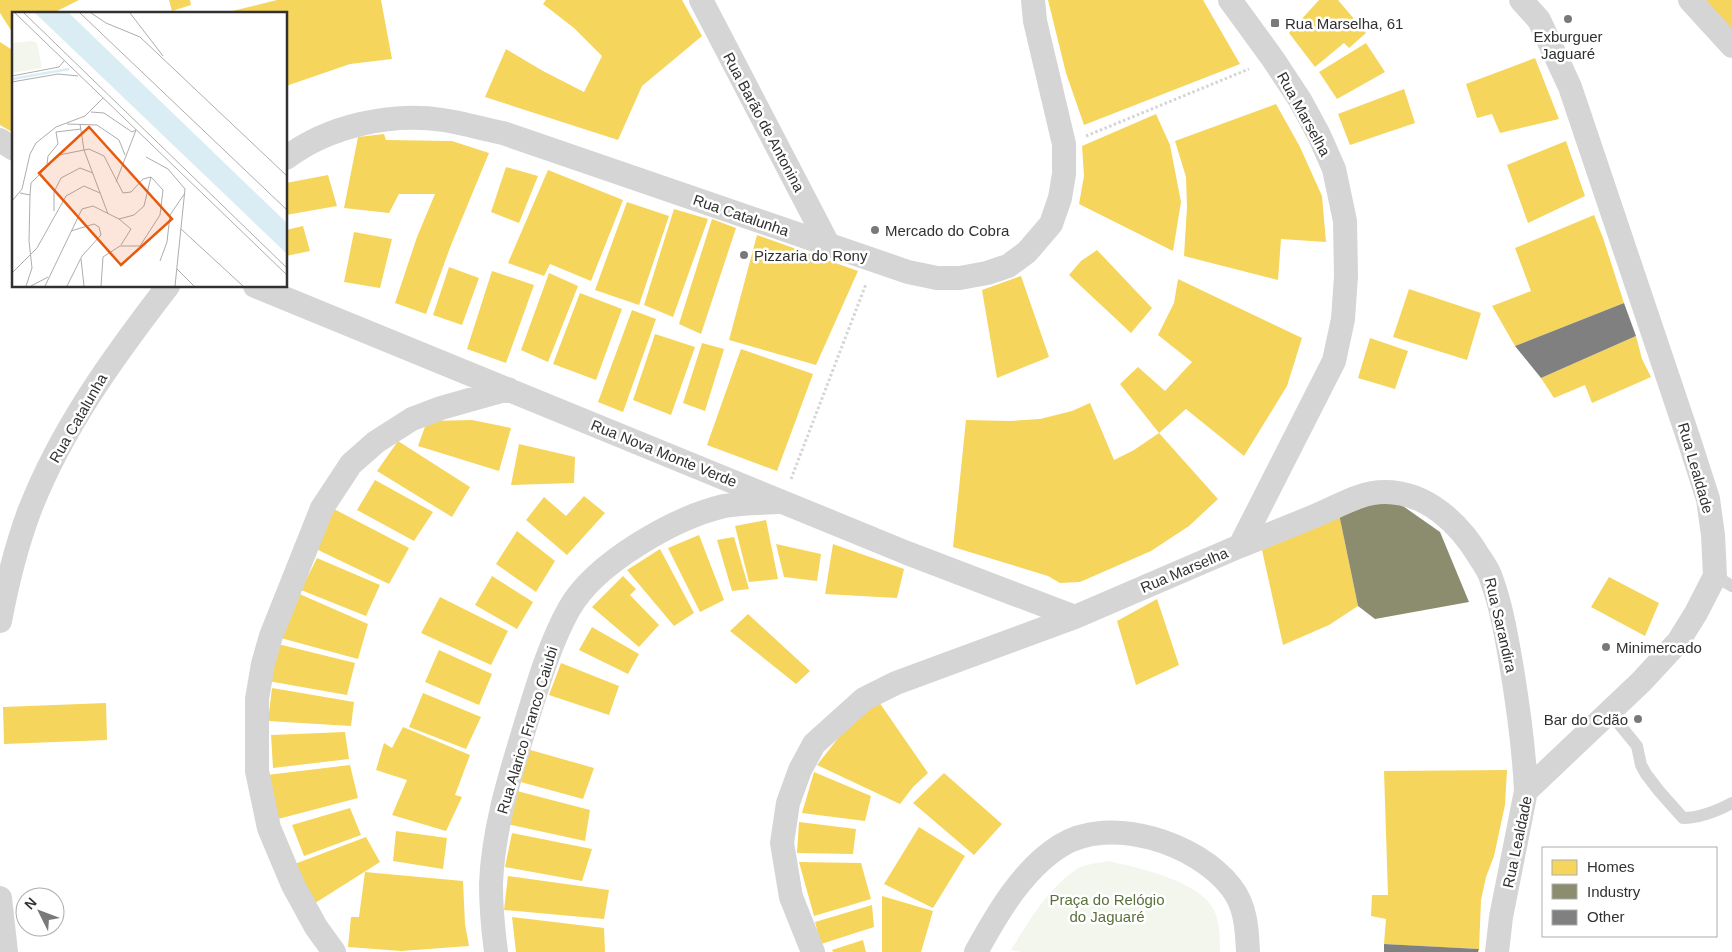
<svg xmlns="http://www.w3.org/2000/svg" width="1732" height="952" font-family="Helvetica,sans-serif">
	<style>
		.green { fill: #f3f6ed }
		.homes { fill: #f6d55c }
		.industry { fill: #8c8c6e }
		.building { fill: #808080 }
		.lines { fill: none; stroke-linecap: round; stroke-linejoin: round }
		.path { stroke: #d5d5d5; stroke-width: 3; stroke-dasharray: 2.5 2.5; stroke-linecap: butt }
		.service { stroke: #d5d5d5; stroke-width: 12 }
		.minor { stroke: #d5d5d5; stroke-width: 24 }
		.poi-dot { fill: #797979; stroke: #fff; stroke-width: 2 }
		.labels { text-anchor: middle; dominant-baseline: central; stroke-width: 5; stroke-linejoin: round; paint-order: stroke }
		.poi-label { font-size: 15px; fill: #313131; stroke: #fff; text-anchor: start }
		.street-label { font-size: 15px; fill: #313131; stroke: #fff }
		.park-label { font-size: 15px; fill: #5a703b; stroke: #fff }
		.inset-river { fill: none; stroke: #dbedf4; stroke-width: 2.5 }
		.inset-road { fill: none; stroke: #adadad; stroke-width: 1 }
		.view { fill: #e8590c; fill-opacity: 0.15; stroke: #e8590c; stroke-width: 2.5 }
		.inset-edge { fill: none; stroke: #313131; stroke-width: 2.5 }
	</style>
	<rect width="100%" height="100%" fill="#fff"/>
	<path class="green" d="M1108,861C1136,867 1200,881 1214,910C1220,923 1220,938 1220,952H1021L1011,950C1029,921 1048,888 1077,869C1085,864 1098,863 1108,861Z"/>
	<path class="homes" d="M0,0H79L51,14H14V35L0,13Z
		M169,0H190L191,5L172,11Z
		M277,0H381L392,59L350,64L286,86V14L224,13Z
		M546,0H682L702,36L642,86L618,140L485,97L506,49L543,71L584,92L602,56L574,28L543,4Z
		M1048,0H1203L1240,64L1084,125L1066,73Z
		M1319,0H1338L1366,33L1349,48L1344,43L1315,67L1289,33Z
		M1702,0H1732V32Z
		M0,42L14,51V128L12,132L0,125Z
		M1366,43L1385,72L1337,99L1319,72Z
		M1535,58L1559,119L1500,133L1492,114L1477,118L1466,84Z
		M1404,89L1415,123L1350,145L1338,114Z
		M1276,104L1300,147L1322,196L1326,242L1281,239L1278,280L1184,256L1187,207L1186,177L1175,141Z
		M1156,114L1170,145L1181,202L1173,251L1079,204L1084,176L1082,146Z
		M384,134L386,140L452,141L489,153L451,245L426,314L395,303L417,237L435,194H399L389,213L344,208L358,137Z
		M1566,141L1585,196L1528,223L1507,165Z
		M506,167L538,176L519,223L491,212Z
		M548,170L623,200L591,281L550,264L544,276L508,263Z
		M328,175L337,206L286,215V183Z
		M627,202L669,216L639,305L595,290Z
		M674,209L708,219L673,317L644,305Z
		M1594,215L1603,238L1624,303L1515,346L1492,306L1531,291L1515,248Z
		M712,219L736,228L701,334L679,324Z
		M303,226L310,251L286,256V230Z
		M354,232L392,239L380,288L344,282Z
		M757,235L858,271L816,365L729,340Z
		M1097,250L1152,308L1131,333L1069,275L1081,261Z
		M449,267L479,278L462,325L433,315Z
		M492,271L534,285L506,363L467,349Z
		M549,273L578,286L548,362L521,350Z
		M1021,276L1049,357L997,378L982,290Z
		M1178,279L1302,338L1287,386L1244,456L1186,409L1159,433L1120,384L1138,367L1165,391L1192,362L1158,335L1174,303Z
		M1409,289L1481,313L1467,360L1393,337Z
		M580,293L622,309L596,380L553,364Z
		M632,310L656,319L623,412L598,402Z
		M655,334L695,347L671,415L633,400Z
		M1636,336L1642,359L1651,377L1592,403L1585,385L1554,398L1541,378Z
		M1370,338L1408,351L1395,389L1358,378Z
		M702,343L724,349L705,411L683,403Z
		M741,349L813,374L777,471L707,445Z
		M1090,403L1114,460L1134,450L1159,433L1218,499L1189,526L1151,551L1080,582L1060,583L1048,576L953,547L966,420L1010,421L1040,419L1072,411Z
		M472,420L511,428L499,471L418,446L427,421Z
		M398,441L470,487L452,517L377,471Z
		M519,444L575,457L574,483L511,485Z
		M375,480L433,512L414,541L357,510Z
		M584,496L605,513L567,555L526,520L544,497L566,516Z
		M334,509L409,548L389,584L316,549Z
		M1339,514L1358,606L1329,625L1283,645L1262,550Z
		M766,520L778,579L749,582L735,526Z
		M517,531L555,561L536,592L496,564Z
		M699,535L724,600L700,612L668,548Z
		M734,537L749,589L732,591L717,540Z
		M776,544L821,554L817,581L784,577Z
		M833,544L904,569L897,598L825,594Z
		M660,549L694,613L674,626L627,570Z
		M317,558L380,585L366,616L301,590Z
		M492,576L533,602L517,629L475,605Z
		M623,576L636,589L630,595L659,625L639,647L592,607Z
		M1609,577L1659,603L1645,636L1591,607Z
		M295,592L368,624L358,659L277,637Z
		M440,597L508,631L491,665L421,633Z
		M1157,599L1179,665L1136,685L1117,621Z
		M748,614L810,671L796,684L730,631Z
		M592,627L639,654L628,674L579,650Z
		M278,644L355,663L347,695L268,681Z
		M439,650L492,674L479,705L425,682Z
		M561,663L619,686L609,715L549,695Z
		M272,688L354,702L351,726L268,721Z
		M423,693L481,717L466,749L409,727Z
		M879,702L928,773L913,787L900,804L817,765L847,727Z
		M106,703L107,740L4,744L3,707Z
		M403,727L470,755L455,795L462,797L446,831L392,815L407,780L376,770L384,743L392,748Z
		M345,732L349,759L273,768L271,735Z
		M527,749L594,768L583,799L517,781Z
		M350,765L358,798L278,819L267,775Z
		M1507,770L1505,805L1494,856L1486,877L1481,900L1479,949L1384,944L1386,919L1371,916L1372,895H1388L1384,771Z
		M814,772L871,796L865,821L802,813Z
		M944,773L1002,824L974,855L913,803Z
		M517,791L590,810L585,841L507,824Z
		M350,808L361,835L304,856L292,825Z
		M799,822L856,829L853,854L797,853Z
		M919,827L965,856L933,908L884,884Z
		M396,831L447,838L443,869L393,861Z
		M512,833L592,849L582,881L505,867Z
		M366,837L380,862L312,905L292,865Z
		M799,862L861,863L871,899L814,916Z
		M365,872L463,881L465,924L469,946L401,951L348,947L351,917H359Z
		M508,876L609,890L604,919L504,910Z
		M882,896L933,911L921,952H882Z
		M872,905L874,927L821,944L815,922Z
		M512,917L604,928L605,952H516Z
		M863,940L866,952H833L832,950Z"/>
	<path class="industry" d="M1363,503L1400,504L1440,532L1469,602L1375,619L1358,606L1339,514Z"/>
	<path class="building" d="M1624,303L1636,336L1541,378L1515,346Z
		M1384,944L1479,949L1478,952H1384Z"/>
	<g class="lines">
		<path class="path" d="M1086,136L1249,69
			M791,479L866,284"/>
		<path class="service" d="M1715,576L1732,586
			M1610,713L1637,746L1641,765L1646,774L1659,791L1683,818C1700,818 1717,811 1732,803"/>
		<path class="minor" d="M701,0L828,244
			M1690,0L1732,46
			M0,140L14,149
			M286,158C328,126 391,112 443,120C463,123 483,129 503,133L908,272L937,278H960L987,273L1008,266L1027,252L1051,224L1060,198L1064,174V144L1035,21L1033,0
			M255,286L907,553L1075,617
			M1240,546C1265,536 1291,526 1317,515C1339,506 1360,492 1385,492C1427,492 1460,524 1480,558C1484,564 1489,571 1491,578C1501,605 1506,634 1511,663C1518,705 1524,748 1526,791
			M0,621C7,584 16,547 29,512C61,429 114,356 168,286
			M0,898L6,952
			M334,952L316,927L293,885L269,828L257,771V699L263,664L271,636L322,508L351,464L376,442L412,419L441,408L508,389
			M496,952C493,929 491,907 491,884C493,832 508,782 523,733C536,691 548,647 569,609C595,563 674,518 724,506C741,503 760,503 777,502
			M813,952L791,897L782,843L788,803L800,770L814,744L864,699L896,683L1075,617L1240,546L1334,361L1343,319L1346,276L1345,221L1334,169L1319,135L1300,100L1273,59L1230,0
			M976,952C997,914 1022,870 1060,846C1110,814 1197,843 1231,887C1246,906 1247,929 1248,952
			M1497,952L1501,917L1526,791L1641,682L1678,642L1696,613L1715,576L1713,535L1708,499L1690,443L1570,87L1539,20L1521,0"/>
	</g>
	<g class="poi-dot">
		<circle cx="1568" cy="19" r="5"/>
		<rect x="1270" y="18" width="10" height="10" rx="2.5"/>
		<circle cx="875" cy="230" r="5"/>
		<circle cx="744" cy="255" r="5"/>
		<circle cx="1606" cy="647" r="5"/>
		<circle cx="1638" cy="719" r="5"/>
	</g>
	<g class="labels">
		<g class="poi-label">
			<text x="1285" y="23">Rua Marselha, 61</text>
			<text x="1568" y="36" text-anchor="middle">Exburguer<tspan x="1568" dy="17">Jaguaré</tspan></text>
			<text x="885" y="230">Mercado do Cobra</text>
			<text x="754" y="255">Pizzaria do Rony</text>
			<text x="1616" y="647">Minimercado</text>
			<text x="1628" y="719" text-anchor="end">Bar do Cdão</text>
		</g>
		<g class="street-label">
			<text transform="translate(1304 114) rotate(61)">Rua Marselha</text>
			<text transform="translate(764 122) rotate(62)">Rua Barão de Antonina</text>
			<text transform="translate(741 215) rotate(19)">Rua Catalunha</text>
			<text transform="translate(78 418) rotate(-60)">Rua Catalunha</text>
			<text transform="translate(664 453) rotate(22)">Rua Nova Monte Verde</text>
			<text transform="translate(1696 468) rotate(74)">Rua Lealdade</text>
			<text transform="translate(1184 570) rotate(-23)">Rua Marselha</text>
			<text transform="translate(1501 625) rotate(77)">Rua Sarandira</text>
			<text transform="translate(527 730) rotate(-73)">Rua Alarico Franco Caiubi</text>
			<text transform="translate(1517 842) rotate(-78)">Rua Lealdade</text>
		</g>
		<g class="park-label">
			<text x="1107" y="899">Praça do Relógio<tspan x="1107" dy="17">do Jaguaré</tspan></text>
		</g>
	</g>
	<g transform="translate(12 12)">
		<rect width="275" height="275" fill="#fff"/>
		<path d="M20,29L25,31L30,56L0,61V31Z" fill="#f3f6ed"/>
		<path d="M23,1H57L275,211V242Z" fill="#dbedf4"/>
		<path class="inset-river" d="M0,67L57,57"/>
		<path class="inset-road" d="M3,1L275,263M12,1L275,256M68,1L275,198M79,1L94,11L128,25L275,164M118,1L151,44M0,64L47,55L52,49M0,70L46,62L66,64M79,100L92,101L120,120L124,118L104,170M55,112L85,113L107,128L113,143M68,112L72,138L96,202M134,145L156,157L173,177L163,274M35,152L36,144L46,132L44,120L69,117M19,171L47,143L77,137L92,144L111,181L119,180L131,167L139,165M8,181L18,183L19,171M0,189L10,177L18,142L24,131L44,115L73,104L91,86M42,199V180L49,166L68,156L81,161M107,207L119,217L109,233M169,217L231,274M69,247L72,274M148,249L155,230L158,203L173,181M165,257L182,274M0,261L25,236L54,184L72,174L88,181M14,274L20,256L17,229L18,183M19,274L36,265M33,274L70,197L81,194L107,207L122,203L132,194L139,165M55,274L70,244L89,223L87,215L82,212L59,219M89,274L91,245L108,234H128L148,203L151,178L139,165"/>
		<path class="view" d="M77,115L160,207L109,253L27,161Z"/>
		<rect width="275" height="275" class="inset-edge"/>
	</g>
	<rect x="1542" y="847" width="175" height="90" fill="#ffffff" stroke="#adadad"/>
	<rect x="1552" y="860" width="25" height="15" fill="#f6d55c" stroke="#adadad"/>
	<text x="1587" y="872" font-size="15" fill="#313131">Homes</text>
	<rect x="1552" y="884" width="25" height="15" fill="#8c8c6e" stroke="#adadad"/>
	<text x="1587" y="897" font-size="15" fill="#313131">Industry</text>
	<rect x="1552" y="910" width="25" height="15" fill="#808080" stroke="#adadad"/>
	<text x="1587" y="922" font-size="15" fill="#313131">Other</text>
	<g transform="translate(40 912) rotate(312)"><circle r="24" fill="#ffffff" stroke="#adadad"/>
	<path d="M0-4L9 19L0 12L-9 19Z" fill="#797979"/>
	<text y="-8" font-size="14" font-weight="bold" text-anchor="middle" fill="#313131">N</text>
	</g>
</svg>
